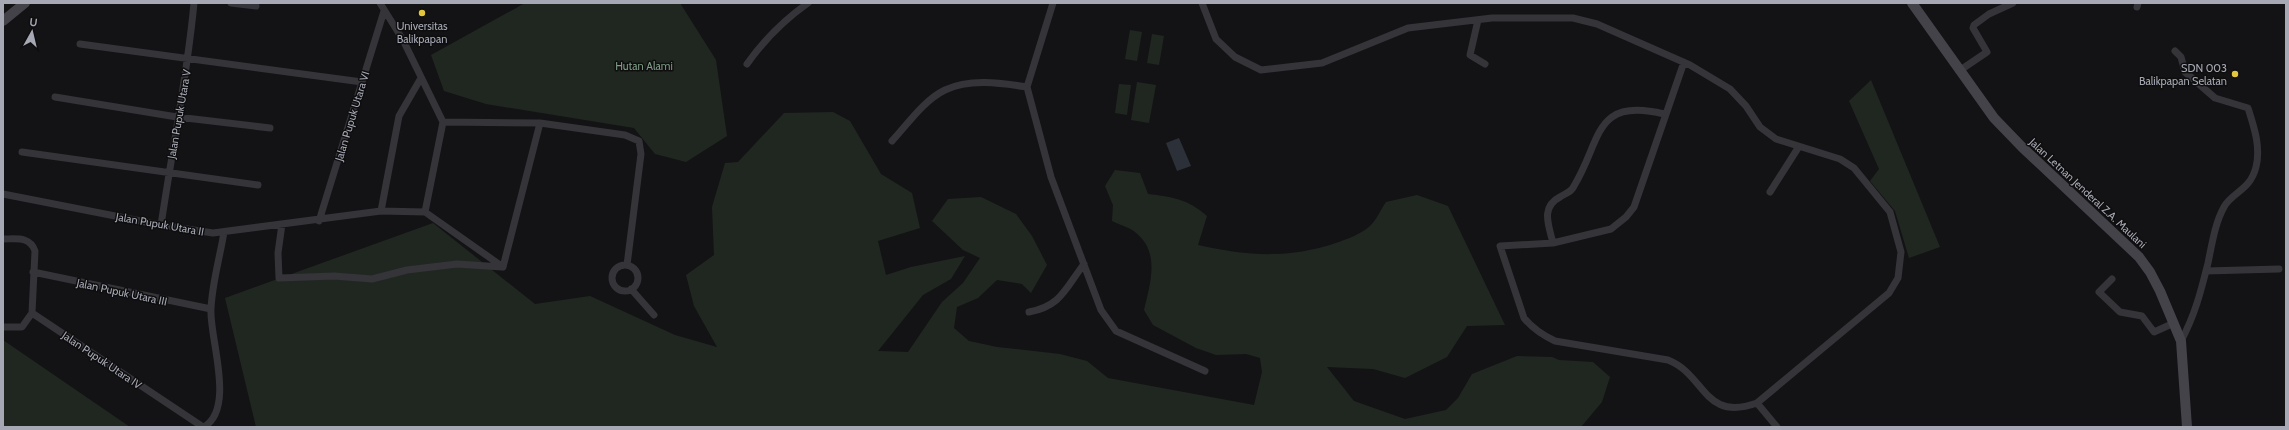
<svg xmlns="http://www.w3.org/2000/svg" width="2289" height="430" font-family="Cabin,sans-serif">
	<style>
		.green { fill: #202721 }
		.water { fill: #2c3139 }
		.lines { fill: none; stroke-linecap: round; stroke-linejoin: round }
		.street { stroke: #343439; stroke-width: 7 }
		.secondary { stroke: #434349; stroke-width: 10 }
		.poi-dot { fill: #e2c73d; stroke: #0e0e0f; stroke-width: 1.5 }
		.labels { text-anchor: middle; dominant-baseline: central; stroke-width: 3; stroke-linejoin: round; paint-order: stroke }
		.poi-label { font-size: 11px; fill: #a6a8b4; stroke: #0e0e0f }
		.park-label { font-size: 11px; fill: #7e9d85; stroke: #0e0e0f }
		.street-label { font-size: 11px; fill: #a6a8b4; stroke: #0e0e0f }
	</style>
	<rect width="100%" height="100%" fill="#131315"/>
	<path class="green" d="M525,3H680L716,60L727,136L686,162L655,154L634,128L486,104L444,91L431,55Z
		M1130,30L1142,32L1137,61L1125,59Z
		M1152,34L1164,36L1159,65L1147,63Z
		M1871,80L1940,247L1909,258L1895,211L1870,181L1879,169L1849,101Z
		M1137,82L1156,85L1149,123L1131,120Z
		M1119,84L1131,85L1127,115L1115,113Z
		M833,112L850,121L881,174L912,193L920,228L878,241L886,275L911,267L965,256L951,279L923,295L878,351L908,352L942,302L963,283L980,258L963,250L932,221L948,199L981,197L1016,214L1032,236L1047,265L1031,293L1022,284L997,280L978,298L957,307L954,328L969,341L997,347L1060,354L1087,361L1108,378L1254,405L1262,372L1260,358L1246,354L1216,355L1196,348L1153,325L1144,310C1150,284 1161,252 1135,232C1129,227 1120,225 1112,221L1113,205L1105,186L1115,170L1140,173L1148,194C1172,197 1188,199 1207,216L1198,245C1247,256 1288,259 1336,243C1347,239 1362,234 1371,225C1377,219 1381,209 1386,202L1417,195L1448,206L1505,325L1467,326L1447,357L1405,378L1373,369L1327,367L1354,401L1405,419L1446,410L1458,398L1472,374L1517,356L1552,357L1559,360L1593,362L1610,377L1602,402L1581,427H256L225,298L433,223L535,304L590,296L675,335L717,347L694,306L686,275L714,255L712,207L725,163L738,162L784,113Z
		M3,340L130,427H3Z"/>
	<path class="water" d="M1179,138L1191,166L1177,171L1166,143Z"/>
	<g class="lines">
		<path class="street" d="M231,3L256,6
			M380,3L403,40L443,122L540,123L625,135L639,141L641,154L627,265
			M1053,3L1027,87L1051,177L1101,310L1116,331L1205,371
			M1202,3L1216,39L1235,57L1261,70L1322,63L1408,28L1492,18H1573L1597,24L1690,65L1730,89L1746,106L1760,127L1776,139L1840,159L1854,168L1890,212L1901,252L1898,278L1889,293L1757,403C1703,422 1706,375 1668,360L1555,341C1542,335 1533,329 1524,318L1500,246L1553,243
			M2137,7L2138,3
			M1478,20L1470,55L1485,64
			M80,44L362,82
			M2175,51L2181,57L2185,72L2215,98L2248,108C2254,127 2261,147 2256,167C2250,191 2232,192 2224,207C2215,223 2212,244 2208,263C2201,291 2195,315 2181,341
			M747,64C764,40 784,20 808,3
			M1959,71L1987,52L1973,28L1974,25L1989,14L2013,3
			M55,97L177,117L270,128
			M1664,114C1593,97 1602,140 1574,186C1571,193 1565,193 1560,197C1540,207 1549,226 1553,243L1611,229L1626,217L1634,207L1684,62
			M892,141C907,125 924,100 945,90C970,78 1001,83 1027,87
			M22,152L258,185
			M1770,192L1798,148
			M3,194L161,225L213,233L381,211L425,212L503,267
			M381,211L399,116L421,78
			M425,212L443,122
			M319,221L384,11
			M282,224L278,253L279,278L334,276L372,279L407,270L457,264L502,267
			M161,225C172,151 187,78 194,3
			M3,239C16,239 30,236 35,251L32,313L22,327H3
			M612 278a13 13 0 1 1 26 0a13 13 0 1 1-26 0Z
			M503,267L540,123
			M2206,271L2279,269
			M33,272L211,309
			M2112,279L2099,292L2120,312L2142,316L2154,332L2174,323
			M631,289L654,315
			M1029,312C1061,306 1065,289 1084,264
			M32,313L203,427
			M1757,403L1777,427
			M204,427C236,408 209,337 211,309C212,283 220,257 224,232"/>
		<path class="secondary" d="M1912,3L1994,118L2022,147L2139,257L2150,272L2160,291L2181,341L2187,427
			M3,21L25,3"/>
	</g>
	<g class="poi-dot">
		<circle cx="422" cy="13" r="4"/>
		<circle cx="2235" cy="74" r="4"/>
	</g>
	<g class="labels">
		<g class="poi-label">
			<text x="422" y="26">Universitas<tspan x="422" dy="13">Balikpapan</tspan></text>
			<text x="2227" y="68" text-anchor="end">SDN 003<tspan x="2227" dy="13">Balikpapan Selatan</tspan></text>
		</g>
		<g class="park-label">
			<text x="644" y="66">Hutan Alami</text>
		</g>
		<g class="street-label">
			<text transform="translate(179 114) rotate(-80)">Jalan Pupuk Utara V</text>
			<text transform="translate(352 116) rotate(-73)">Jalan Pupuk Utara VI</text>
			<text transform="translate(2088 193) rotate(43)">Jalan Letnan Jenderal Z.A. Maulani</text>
			<text transform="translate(160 224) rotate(10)">Jalan Pupuk Utara II</text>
			<text transform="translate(122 292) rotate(12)">Jalan Pupuk Utara III</text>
			<text transform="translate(102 360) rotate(34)">Jalan Pupuk Utara IV</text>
		</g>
	</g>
	<rect width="2289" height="430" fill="none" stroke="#a6a8b4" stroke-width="8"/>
	<g transform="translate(32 32) rotate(8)" stroke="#0e0e0f" stroke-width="3" paint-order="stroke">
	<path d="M0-3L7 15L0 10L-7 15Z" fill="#a6a8b4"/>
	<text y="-6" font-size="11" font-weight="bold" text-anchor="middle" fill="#a6a8b4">U</text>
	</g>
</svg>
